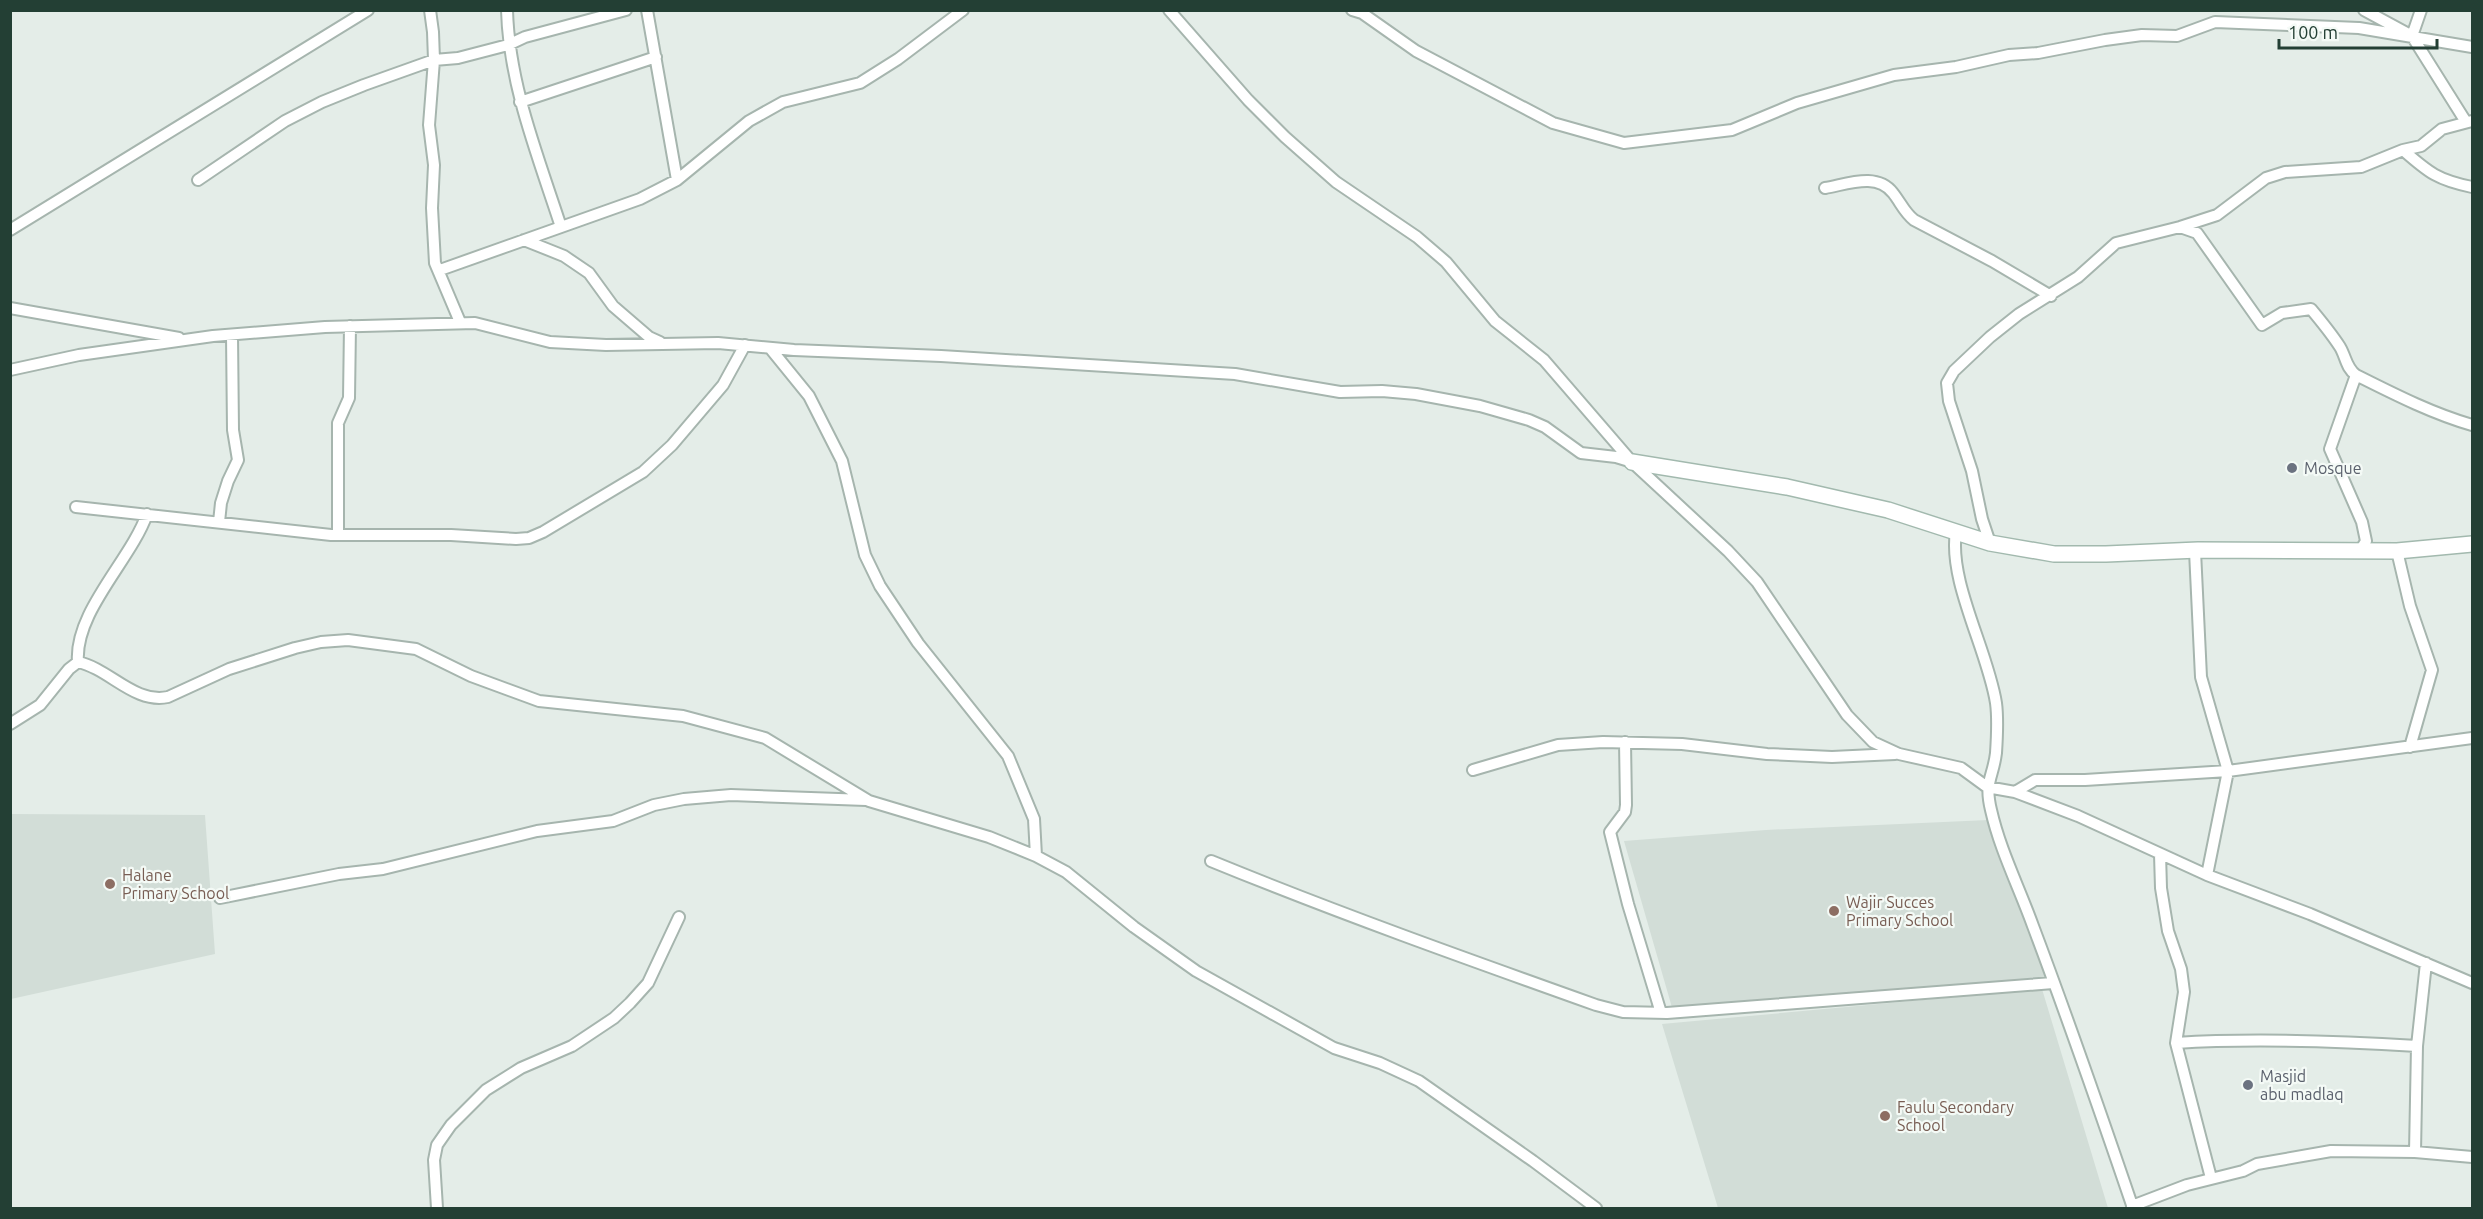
<svg xmlns="http://www.w3.org/2000/svg" width="2483" height="1219" font-family="Ubuntu,sans-serif">
	<style>
		.built { fill: #d2ddd7 }
		.lines { fill: none; stroke-linecap: round; stroke-linejoin: round }
		.street-casing { stroke: #a6b5ae; stroke-width: 14 }
		.secondary-casing { stroke: #a2b9ae; stroke-width: 18 }
		.street { stroke: #fff; stroke-width: 10 }
		.secondary { stroke: #fff; stroke-width: 15 }
		.worship-dot { fill: #6b7280; stroke: #f4faf6; stroke-width: 2 }
		.education-dot { fill: #8d6e63; stroke: #f4faf6; stroke-width: 2 }
		.labels { text-anchor: middle; dominant-baseline: central; stroke-width: 4.5; stroke-linejoin: round; paint-order: stroke }
		.worship-label { font-size: 16px; fill: #5b616d; stroke: #f4faf6; text-anchor: start }
		.education-label { font-size: 16px; fill: #785e54; stroke: #f4faf6; text-anchor: start }
	</style>
	<rect width="100%" height="100%" fill="#e4ede8"/>
	<path class="built" d="M11,814L205,815L215,954L11,999Z
		M1988,820L2050,982L1673,1011L1624,841L1766,830Z
		M2042,989L2108,1208H1718L1662,1024Z"/>
	<g class="lines">
		<defs>
			<path id="street" d="M430,10L433,32L434,60L429,125L434,165L432,208L435,263L460,322
				M507,10C509,85 538,156 561,227
				M647,10L677,180
				M1169,10L1248,100L1285,137L1336,182L1417,237L1446,262L1495,321L1544,360L1632,462L1728,551L1757,582L1847,715L1873,742L1899,754L1961,768L1987,787L2015,792L2078,816L2207,875L2310,914L2472,983
				M1352,10L1362,13L1416,51L1553,123L1624,143L1732,130L1797,103L1894,75L1956,67L2009,55L2038,53L2105,40L2142,35L2177,36L2215,22L2359,28L2472,47
				M2364,10L2412,36L2466,122
				M2412,36L2421,10
				M520,102L656,57
				M2403,150C2429,173 2438,180 2472,187
				M198,180L285,121L322,102L364,85L434,60L458,58L508,45L525,37L626,10
				M1825,188C1848,184 1877,172 1893,193C1901,203 1904,212 1914,220L1992,261L2051,296
				M2180,227L2197,233L2262,325L2282,313L2311,309C2321,321 2331,333 2340,347C2346,357 2346,368 2356,375
				M10,230L368,10
				M524,240L564,256L589,273L613,306L649,337L660,342
				M440,270L640,199L677,180L749,121L783,102L860,83L898,59L963,10
				M10,308L179,338
				M770,348L809,396L842,461L865,555L880,586L918,643L1008,756L1034,819L1036,856
				M10,370L79,355L213,336L325,327L475,323L550,342L606,345L718,343L794,350L941,356L1235,374L1340,392L1382,391L1416,394L1480,406L1529,420L1545,427L1581,453L1616,457L1629,461
				M76,507L331,535H451L516,539L529,538L543,532L643,472L672,445L723,385L745,345
				M219,522L221,503L228,481L238,460L233,430L232,335
				M1956,532C1948,581 1988,651 1996,703C1998,718 1997,738 1996,753C1993,778 1984,781 1991,810C2000,850 2019,887 2033,926C2068,1019 2101,1114 2133,1208
				M338,535V423L349,398L350,326
				M1990,543L1982,519L1972,471L1949,401L1947,383L1954,371L1990,337L2019,314L2078,277L2116,243L2180,227L2217,215L2266,178L2285,172L2361,167L2403,150L2421,146L2442,129L2472,121
				M2195,551L2201,677L2228,771L2207,875
				M2360,551L2366,541L2362,522L2330,449L2356,375C2394,394 2431,413 2472,425
				M2397,551L2410,606L2432,670L2410,747
				M78,662C74,612 131,560 147,514
				M10,724L40,705L69,669L78,662C110,669 134,704 168,697L229,669L295,648L321,642L348,640L416,649L471,676L539,701L683,716L765,738L869,801L989,837L1036,856L1066,872L1134,927L1196,971L1334,1048L1380,1063L1419,1081L1533,1161L1596,1208
				M1625,742L1626,805L1625,812L1610,832L1628,904L1661,1013
				M1473,770L1558,745L1603,742L1682,744L1767,754L1832,757L1895,754
				M2015,792L2035,780H2085L2228,771L2472,738
				M2160,854L2161,888L2168,931L2181,969L2184,992L2176,1043L2211,1178
				M1211,861C1338,913 1467,959 1596,1005L1623,1012L1667,1013L2053,983
				M220,898L339,874L383,869L537,831L613,821L654,805L684,799L731,795L866,800
				M2176,1043C2256,1038 2336,1041 2417,1046L2426,963
				M2415,1152L2417,1046
				M2132,1206L2187,1185L2243,1171L2257,1164L2331,1151L2415,1152L2472,1157
				M437,1208L434,1160L437,1145L451,1125L486,1090L521,1068L572,1046L614,1018L630,1003L648,983L679,917"/>
			<path id="secondary" d="M1632,462L1787,487L1888,510L1990,543L2054,554H2106L2198,550L2397,551L2472,544"/>
		</defs>
		<use href="#street" class="street-casing"/>
		<use href="#secondary" class="secondary-casing"/>
		<use href="#street" class="street"/>
		<use href="#secondary" class="secondary"/>
	</g>
	<g class="worship-dot">
		<circle cx="2292" cy="468" r="6"/>
		<circle cx="2248" cy="1085" r="6"/>
	</g>
	<g class="education-dot">
		<circle cx="110" cy="884" r="6"/>
		<circle cx="1834" cy="911" r="6"/>
		<circle cx="1885" cy="1116" r="6"/>
	</g>
	<g class="labels">
		<g class="worship-label">
			<text x="2304" y="468">Mosque</text>
			<text x="2260" y="1076">Masjid<tspan x="2260" dy="18">abu madlaq</tspan></text>
		</g>
		<g class="education-label">
			<text x="122" y="875">Halane<tspan x="122" dy="18">Primary School</tspan></text>
			<text x="1846" y="902">Wajir Succes<tspan x="1846" dy="18">Primary School</tspan></text>
			<text x="1897" y="1107">Faulu Secondary<tspan x="1897" dy="18">School</tspan></text>
		</g>
	</g>
	<rect width="2483" height="1219" fill="none" stroke="#233f34" stroke-width="24"/>
	<path d="M2279 39v9h158v-9" fill="none" stroke="#233f34" stroke-width="3"/>
	<text x="2288" y="39" font-size="18" fill="#233f34" stroke="#f4faf6" stroke-width="4.5" paint-order="stroke">100 m</text>
</svg>
